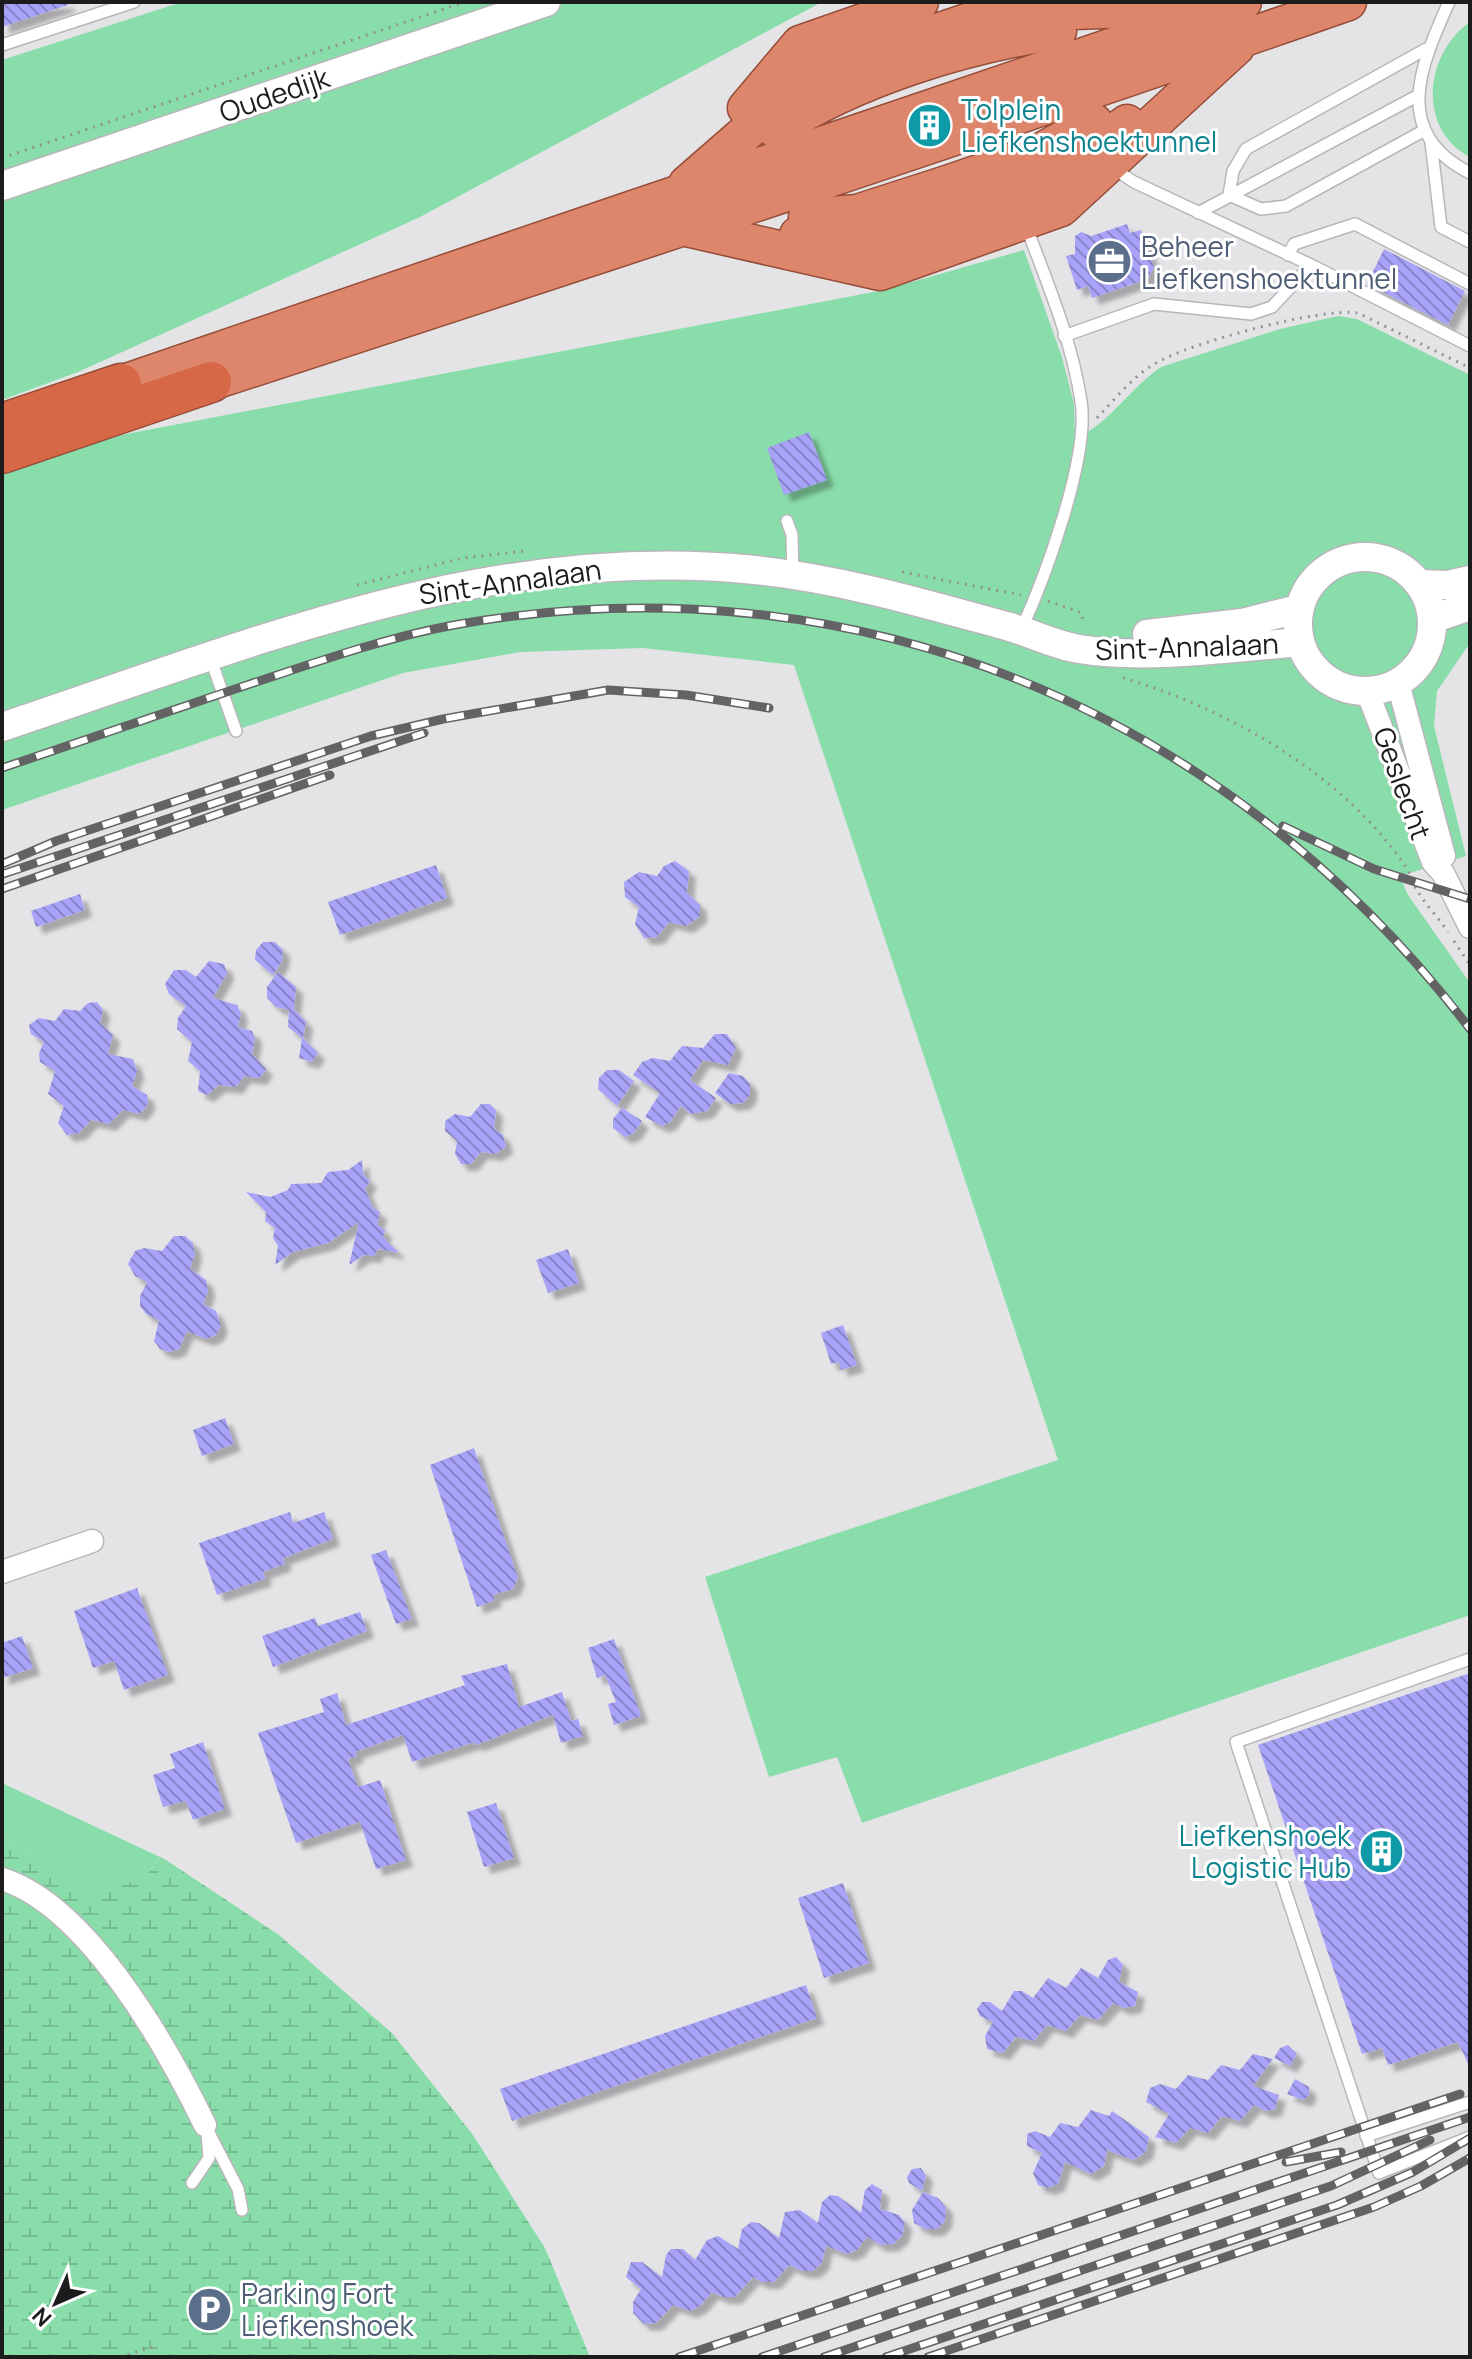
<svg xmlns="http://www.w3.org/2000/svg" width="1472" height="2359" font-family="Manrope,sans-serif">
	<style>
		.green { fill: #89ddaa }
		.wetland { fill: url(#wetland-marsh) }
		.building { fill: url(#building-back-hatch); filter: url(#shadow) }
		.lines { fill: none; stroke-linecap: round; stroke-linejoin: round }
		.service-casing { stroke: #b7b7b9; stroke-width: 14 }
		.minor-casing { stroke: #b7b7b9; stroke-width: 25 }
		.tertiary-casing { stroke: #b7b7b9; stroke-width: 31 }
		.trunk-casing { stroke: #954d38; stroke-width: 39 }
		.motorway-casing { stroke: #954d38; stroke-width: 43 }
		.path { stroke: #939395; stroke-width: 3; stroke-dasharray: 2 6; stroke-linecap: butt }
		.service { stroke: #fff; stroke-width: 11 }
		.minor { stroke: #fff; stroke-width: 22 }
		.tertiary { stroke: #fff; stroke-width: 28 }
		.trunk { stroke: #de866c; stroke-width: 36 }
		.motorway { stroke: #d66747; stroke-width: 40 }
		.rail-casing { stroke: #636365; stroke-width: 9 }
		.rail { stroke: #fff; stroke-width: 6; stroke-dasharray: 18; stroke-linecap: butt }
		.labels { text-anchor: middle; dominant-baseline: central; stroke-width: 6; stroke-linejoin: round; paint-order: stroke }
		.street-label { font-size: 28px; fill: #1c1c1d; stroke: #fff }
		.culture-label { font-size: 28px; fill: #0d838f; stroke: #fff; text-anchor: start }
		.service-label { font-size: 28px; fill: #4e5e75; stroke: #fff; text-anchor: start }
	</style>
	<defs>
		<pattern id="wetland-marsh" width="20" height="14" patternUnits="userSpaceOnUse" patternTransform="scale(2)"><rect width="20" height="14" fill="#89ddaa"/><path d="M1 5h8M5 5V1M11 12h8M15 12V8" fill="none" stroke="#76bd92"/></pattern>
		<pattern id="building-back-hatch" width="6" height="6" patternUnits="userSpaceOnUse" patternTransform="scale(2)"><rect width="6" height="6" fill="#a8a3f8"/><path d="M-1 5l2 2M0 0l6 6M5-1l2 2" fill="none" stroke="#8884c8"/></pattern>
		<filter id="shadow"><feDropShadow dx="7" dy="7" stdDeviation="2" flood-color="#0004"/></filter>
	</defs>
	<rect width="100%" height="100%" fill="#e4e4e7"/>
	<path class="green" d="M182,2H822L418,218L78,372L2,400V60Z
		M1470,22V157C1416,129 1425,53 1470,22Z
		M1024,250L1062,357L1074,404L1075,439C1109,424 1130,388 1161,367L1280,329L1338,316L1357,319L1470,375V643L1437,691L1434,726L1466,856L1400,876L1408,895L1470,983V1615L862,1823L837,1757L769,1777L705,1577L1058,1460L794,665L643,648L520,652L403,673L2,810V472L100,439L884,290Z
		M2,1783L160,1857L145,1877L117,1888L71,1887L36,1858L2,1837Z"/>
	<path class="wetland" d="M2,1837L36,1858L72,1887H117L145,1877L160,1857L166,1860L279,1935L392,2033L473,2135L545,2248L590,2357H2Z"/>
	<path class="building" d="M2,2H68V5L2,27Z
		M1127,224L1130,233L1141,230L1154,267L1148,279L1092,298L1088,286L1077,290L1066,256L1075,254V236L1081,232L1091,236Z
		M1384,249L1465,291L1448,325L1367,284Z
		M809,432L827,480L784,495L767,448Z
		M675,861L689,871L687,893L700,905V916L686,926L669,922L657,937L644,938L635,924L639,907L625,897L624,882L639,872L657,876L664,866Z
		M436,865L447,898L340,935L328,902Z
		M80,894L85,910L36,927L31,911Z
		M263,942H275L283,950L282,961L273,975L255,960L256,950Z
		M209,961L224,964L227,973L213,998L237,1005L241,1014L238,1027L252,1031L255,1038L252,1054L266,1069L260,1078L244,1076L236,1087L219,1085L207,1095L198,1091L200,1071L188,1061L192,1042L177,1029L178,1018L186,1006L169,994L165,984L174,970H186L196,977Z
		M278,972L296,987L294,1009L306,1022L303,1038L318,1053L312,1062L299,1058L302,1038L288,1027L289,1010L276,1007L267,998V987Z
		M97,1002L103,1010L100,1023L113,1035L108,1054L133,1059L137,1071L132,1086L147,1095L148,1104L140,1114L123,1110L109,1124L91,1120L79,1133L67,1135L58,1123L64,1106L48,1094L55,1071L40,1062L39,1053L44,1042L31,1034L29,1025L39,1018L55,1021L64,1009L80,1011L88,1003Z
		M715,1034H727L736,1048L728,1065L703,1060L690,1080L716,1098L707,1111L691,1114L681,1106L670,1122L662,1126L645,1117L660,1093L633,1075L642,1062L653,1058L670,1061L682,1046L703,1048Z
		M607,1070H619L634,1081L617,1106L598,1089L599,1078Z
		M729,1073L743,1076L750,1084V1095L743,1103L730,1104L715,1093Z
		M481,1104H490L496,1110L494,1129L503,1135L506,1147L495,1154L481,1152L471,1164H461L455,1154L457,1141L445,1131V1121L455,1114L470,1117Z
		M622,1108L642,1121L634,1133L625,1137L613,1128V1119Z
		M362,1160L363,1174L370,1181L365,1189L373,1208L380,1212L377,1225L385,1230L383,1237L399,1253L378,1249L374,1256L364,1255L349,1265L359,1222L328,1243L293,1252L275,1265L278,1246L273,1238L275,1228L265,1221L266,1212L246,1192L270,1197L288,1190L291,1184L321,1183L328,1172L348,1170Z
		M174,1236H185L193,1243L195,1254L190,1269L206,1280L208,1291L203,1304L216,1311L221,1326L216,1335L206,1339L187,1331L179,1349L169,1352L160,1349L154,1341L159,1320L146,1314L140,1306V1296L147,1282L135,1276L128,1264L135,1251L144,1248L162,1251Z
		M568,1249L579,1283L548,1293L536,1260Z
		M843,1325L857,1365L841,1370L839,1362L831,1364L821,1333Z
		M225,1418L234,1444L202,1456L193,1430Z
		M474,1448L518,1578L513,1589L493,1595L495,1600L477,1607L430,1465Z
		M290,1512L293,1523L324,1512L333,1539L283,1558L285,1564L263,1572L265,1579L217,1595L199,1543Z
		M386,1550L412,1619L396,1624L371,1555Z
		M137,1588L168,1675L124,1690L114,1661L93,1668L74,1611Z
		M360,1612L367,1631L273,1667L262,1636L315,1618L318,1626Z
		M22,1636L33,1668L2,1678V1643Z
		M614,1639L641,1716L614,1725L608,1704L616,1702L605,1675L597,1678L588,1648Z
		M507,1664L519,1707L562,1692L571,1721L578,1719L583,1736L561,1743L553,1715L476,1745L475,1742L412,1762L403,1735L355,1752L357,1756L348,1759L358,1787L380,1780L406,1860L376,1869L360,1822L296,1843L258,1733L324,1712L320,1699L337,1693L346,1725L465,1685L461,1676Z
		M1470,1673V2068L1458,2042L1388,2065L1382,2048L1362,2054L1258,1745Z
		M203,1742L225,1809L193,1820L186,1801L163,1807L153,1775L175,1768L170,1754Z
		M496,1803L514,1858L484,1867L467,1812Z
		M843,1883L869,1963L824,1978L798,1898Z
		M1116,1957L1123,1965L1119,1982L1138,1992L1135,2006L1123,2008L1113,2003L1098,2020L1080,2015L1066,2031L1047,2025L1034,2041L1016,2037L1003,2053L987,2049L985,2036L993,2022L980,2016L977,2009L982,2002H990L1002,2011L1014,1991H1022L1033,1998L1048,1978L1066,1988L1081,1968L1098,1978L1108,1960Z
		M806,1985L817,2018L512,2121L500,2089Z
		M1288,2045L1297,2054L1290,2066L1274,2058L1280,2048Z
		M1253,2054L1273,2059L1253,2086L1279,2095L1275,2109L1265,2111L1254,2105L1240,2121L1222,2116L1208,2133L1190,2128L1176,2143L1155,2137L1169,2114L1146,2102L1150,2088L1160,2084L1176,2089L1188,2075L1208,2080L1221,2065L1240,2070Z
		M1295,2079L1309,2087V2095L1304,2100L1287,2094Z
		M1091,2110L1109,2116L1112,2111L1149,2137L1146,2152L1133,2160L1107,2150L1104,2166L1091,2174L1065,2162L1058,2184L1048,2188L1038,2185L1033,2173L1042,2153L1027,2146V2134L1035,2131L1050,2137L1060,2123L1078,2127Z
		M921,2168L926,2176L922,2191L909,2183L907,2177L912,2169Z
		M872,2184L882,2190L880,2209L899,2215L905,2223L902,2236L893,2244L881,2245L867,2237L857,2250L847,2254L826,2246L822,2263L813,2271H802L789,2265L774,2282H762L753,2277L735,2297H723L712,2292L700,2306L690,2311L673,2305L656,2323L644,2324L633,2313V2302L641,2289L626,2277L631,2262H642L662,2277L666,2255L671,2249H683L695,2260L707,2240L718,2236L738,2249L742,2229L751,2222L759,2223L779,2238L785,2212L800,2210L818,2223L822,2202L830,2195L838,2196L861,2213L865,2190Z
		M923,2192L938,2198L946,2207L945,2221L937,2229H925L914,2223L912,2210Z"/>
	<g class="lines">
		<defs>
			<path id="service" d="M1449,2C1421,65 1390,132 1470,173
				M2,45L134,2
				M1425,130L1286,206L1261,209L1229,195L1233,171L1246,149L1426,49
				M1431,142L1441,227L1470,242
				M1111,167L1134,182L1311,265L1470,346
				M1198,213L1417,96
				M1288,255L1294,244L1355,224L1470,284
				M1064,336L1154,304L1251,314L1272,307L1311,265
				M787,521L792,535L793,575
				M1021,630C1045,578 1090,456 1081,401C1072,341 1047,282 1026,226
				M210,657L236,731
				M1470,1659L1236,1742L1379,2173L1470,2137
				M205,2125L238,2189L242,2210
				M1366,2136L1470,2102
				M192,2183L209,2158L207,2133"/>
			<path id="minor" d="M1398,683L1444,856
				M1367,691L1433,862L1443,873L1470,927
				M2,1572L92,1541
				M2,1879C88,1906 167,2047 205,2125"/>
			<path id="tertiary" d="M2,186L546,2
				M1298 624a67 67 0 1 1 134 0a67 67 0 1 1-134 0Z
				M1419,584L1448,585L1470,580
				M1432,619L1470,606
				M1147,634L1242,623L1298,609
				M2,727C248,645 490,542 755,570C842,579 926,604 1010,627C1034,634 1054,645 1079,649C1144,660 1233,648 1300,642"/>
			<path id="trunk" d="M746,108L800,44L920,2
				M776,130C856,78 964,45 1058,31
				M687,184L812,75L990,14L1189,7
				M807,217L857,213L947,184L1040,152L1094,122
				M682,227L880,272L1061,208L1236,47
				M798,235L866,240L1049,179L1127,123
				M211,382C591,258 971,134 1348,2
				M121,384C495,256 868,128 1243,2"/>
			<path id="motorway" d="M2,424L121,384
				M2,453L211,382"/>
		</defs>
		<use href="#service" class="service-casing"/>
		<use href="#minor" class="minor-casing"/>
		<use href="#tertiary" class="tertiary-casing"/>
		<use href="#trunk" class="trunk-casing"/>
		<use href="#motorway" class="motorway-casing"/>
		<path class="path" d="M2,158L465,2
			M1097,418C1115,399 1133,376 1156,363C1190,343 1321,307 1358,313L1470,368
			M902,572L1021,595
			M357,585L463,558L525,551
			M1048,601L1082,613L1083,625
			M1123,678C1229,709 1345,775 1408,870C1411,876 1412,882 1415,887C1424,903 1438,917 1448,932
			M1454,941L1470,965
			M120,2357L156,2346"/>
		<use href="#service" class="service"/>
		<use href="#minor" class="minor"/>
		<use href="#tertiary" class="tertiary"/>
		<use href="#trunk" class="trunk"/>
		<use href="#motorway" class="motorway"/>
		<defs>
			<path id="rail" d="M2,768C85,740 167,712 250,684C317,662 384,638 454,625C853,554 1226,709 1470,1029
				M1283,826L1374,869L1470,899
				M2,864L56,841L371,736L443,719L608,690L686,695L769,708
				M3,874L424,733
				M2,889L330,775
				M1286,2162L1341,2152
				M679,2357L1460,2094
				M762,2357L1470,2117
				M824,2357L1331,2186L1430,2140
				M886,2357L1337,2205L1413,2172L1470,2138
				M928,2357L1374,2207L1421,2186L1470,2158"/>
		</defs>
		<use href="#rail" class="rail-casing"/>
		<use href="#rail" class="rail"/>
	</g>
	<defs>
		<symbol id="building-disc" viewBox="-11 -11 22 22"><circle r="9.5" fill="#0f9aa8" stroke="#fff"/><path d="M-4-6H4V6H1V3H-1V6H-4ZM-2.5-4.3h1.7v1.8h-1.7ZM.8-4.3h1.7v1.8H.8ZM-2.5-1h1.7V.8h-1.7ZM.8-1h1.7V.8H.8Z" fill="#fff"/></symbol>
		<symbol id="office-disc" viewBox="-11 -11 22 22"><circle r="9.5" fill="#5c6f8a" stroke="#fff"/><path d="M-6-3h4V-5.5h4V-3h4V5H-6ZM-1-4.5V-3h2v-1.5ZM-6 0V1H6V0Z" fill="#fff"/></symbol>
		<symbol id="parking-disc" viewBox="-11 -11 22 22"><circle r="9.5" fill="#5c6f8a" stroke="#fff"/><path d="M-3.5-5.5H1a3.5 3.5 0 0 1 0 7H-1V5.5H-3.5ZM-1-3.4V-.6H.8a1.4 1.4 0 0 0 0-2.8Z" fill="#fff"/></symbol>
	</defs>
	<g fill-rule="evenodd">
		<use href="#building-disc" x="904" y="100" width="51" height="51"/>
		<use href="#office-disc" x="1084" y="236" width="51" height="51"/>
		<use href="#building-disc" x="1356" y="1826" width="51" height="51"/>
		<use href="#parking-disc" x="184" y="2284" width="51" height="51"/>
	</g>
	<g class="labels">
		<g class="street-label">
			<text transform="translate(274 94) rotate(-19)">Oudedijk</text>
			<text transform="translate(510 581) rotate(-8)">Sint-Annalaan</text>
			<text transform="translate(1187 646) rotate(-2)">Sint-Annalaan</text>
			<text transform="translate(1403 783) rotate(70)">Geslecht</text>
		</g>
		<g class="culture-label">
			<text x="961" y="109">Tolplein<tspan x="961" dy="32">Liefkenshoektunnel</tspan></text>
			<text x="1351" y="1835" text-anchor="end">Liefkenshoek<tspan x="1351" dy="32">Logistic Hub</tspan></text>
		</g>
		<g class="service-label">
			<text x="1141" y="246">Beheer<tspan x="1141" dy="32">Liefkenshoektunnel</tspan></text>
			<text x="241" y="2293">Parking Fort<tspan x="241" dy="32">Liefkenshoek</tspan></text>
		</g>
	</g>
	<rect width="1472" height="2359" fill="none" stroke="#1c1c1d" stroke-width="8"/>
	<g transform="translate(56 2303) rotate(225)" stroke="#ffffff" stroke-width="6" paint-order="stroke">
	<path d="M0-6L14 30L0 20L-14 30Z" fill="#1c1c1d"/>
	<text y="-12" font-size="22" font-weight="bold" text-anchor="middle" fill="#1c1c1d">N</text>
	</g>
</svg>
